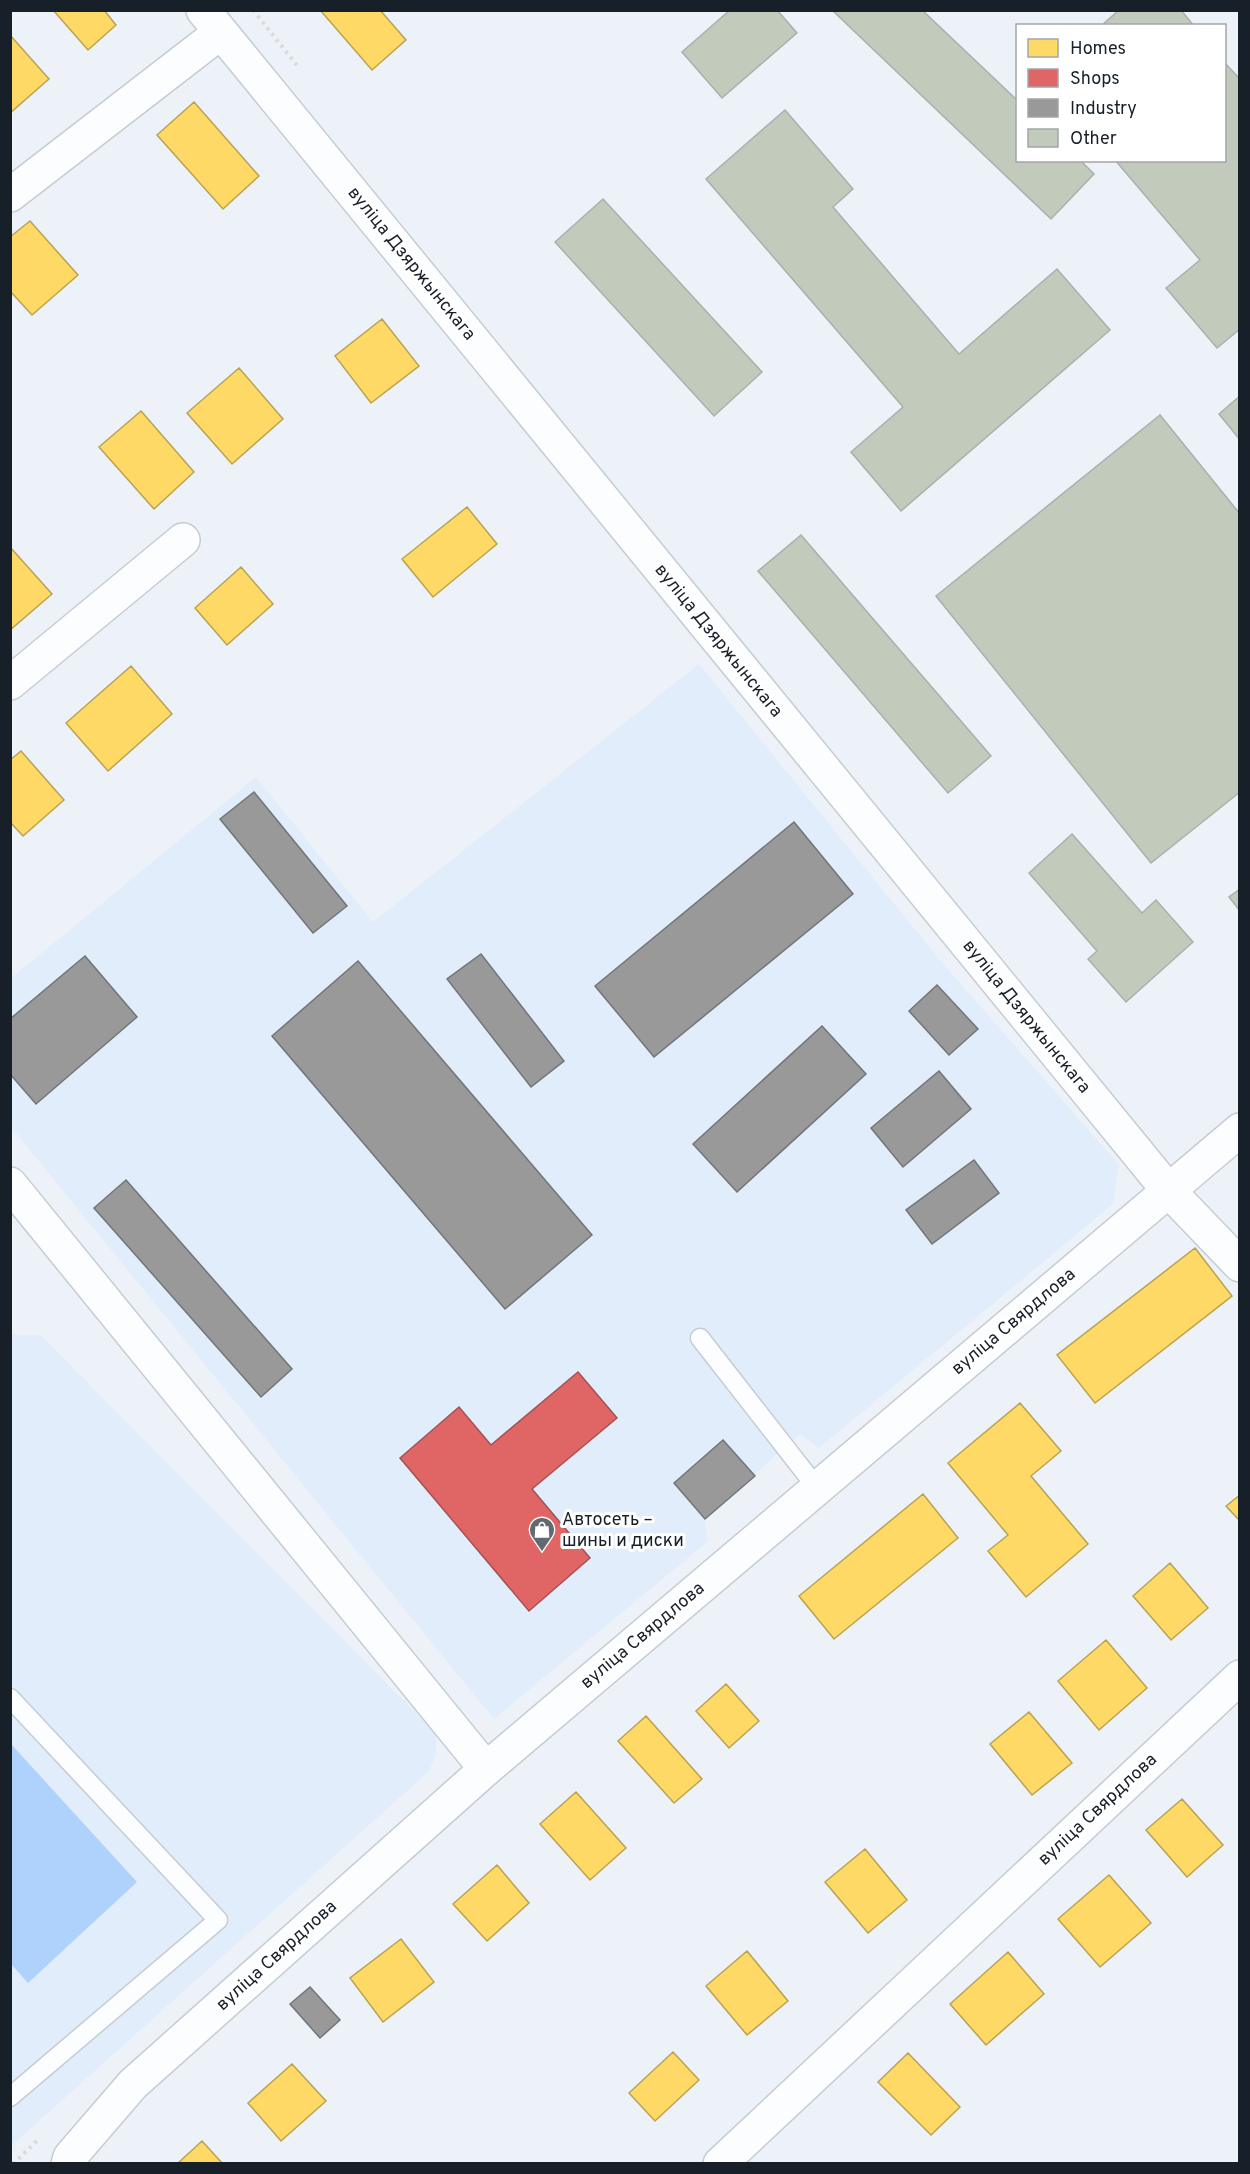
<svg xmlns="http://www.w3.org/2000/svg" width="1250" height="2174" font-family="Overpass,sans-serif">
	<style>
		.built { fill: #e1edfb }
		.water { fill: #afd2fc }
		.homes { fill: #ffd966; stroke: #b9a254; stroke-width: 1.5 }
		.shops { fill: #e06666; stroke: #a45154; stroke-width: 1.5 }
		.industry { fill: #999; stroke: #727577; stroke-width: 1.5 }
		.building { fill: #c2cabc; stroke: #abafad; stroke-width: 1.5 }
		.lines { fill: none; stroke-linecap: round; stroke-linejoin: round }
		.service-casing { stroke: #c5ccd4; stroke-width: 21 }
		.minor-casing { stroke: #c5ccd4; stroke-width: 36 }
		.tertiary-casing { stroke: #c5ccd4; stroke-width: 36 }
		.path { stroke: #d9dbde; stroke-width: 4; stroke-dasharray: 3 4.5; stroke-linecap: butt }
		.service { stroke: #fcfdfe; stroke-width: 18 }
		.minor { stroke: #fcfdfe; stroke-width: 33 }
		.tertiary { stroke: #fcfdfe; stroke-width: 33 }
		.labels { text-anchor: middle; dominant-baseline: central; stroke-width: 6; stroke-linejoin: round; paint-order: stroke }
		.street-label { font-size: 18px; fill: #172029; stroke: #fff }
		.poi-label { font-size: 18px; fill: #172029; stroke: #fff; text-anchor: start }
	</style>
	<rect width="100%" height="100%" fill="#edf2f8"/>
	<path class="built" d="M699,664L939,959L1119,1165L1113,1204L819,1448L800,1434L705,1519L708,1541L494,1719L11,1127L10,979L256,777L373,922Z
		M10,1335H40L436,1733V1755L429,1771L417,1782L11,2146Z"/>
	<path class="water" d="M11,1744L137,1882L28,1983L11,1964Z"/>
	<path class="homes" d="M53,10H104L116,25L88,50Z
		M320,10H380L406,40L372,70Z
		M10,35L49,79L10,113Z
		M194,102L259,176L223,209L157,135Z
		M30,221L78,275L32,315L10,291V237Z
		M382,319L419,366L371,403L335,356Z
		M239,368L283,419L232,464L187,413Z
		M141,411L194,472L154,509L99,447Z
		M467,507L497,544L433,597L402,559Z
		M10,547L52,594L10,630Z
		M241,567L273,604L227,645L195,608Z
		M131,666L172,714L108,771L66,723Z
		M21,751L64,800L23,836L10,822V760Z
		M1195,1248L1232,1296L1095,1403L1057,1355Z
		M1020,1403L1061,1451L1031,1476L1088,1544L1026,1597L988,1551L1008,1535L948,1463Z
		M923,1494L958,1538L834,1639L799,1596Z
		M1240,1495V1521L1226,1506Z
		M1170,1563L1208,1608L1171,1640L1133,1596Z
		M1106,1640L1147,1688L1099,1730L1058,1681Z
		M726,1684L759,1721L729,1748L696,1711Z
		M1029,1712L1072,1763L1032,1795L990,1744Z
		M646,1716L702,1779L674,1803L618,1741Z
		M576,1792L626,1848L590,1880L540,1824Z
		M1182,1799L1223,1845L1187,1877L1146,1830Z
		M865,1849L907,1900L868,1933L825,1882Z
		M497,1865L529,1903L487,1941L453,1904Z
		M1109,1875L1151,1923L1100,1967L1058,1919Z
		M401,1939L434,1982L383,2022L350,1978Z
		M747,1951L788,2001L747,2035L706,1986Z
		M1008,1952L1044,1994L986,2045L950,2004Z
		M673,2052L699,2080L655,2121L629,2093Z
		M908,2053L960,2107L931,2135L878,2082Z
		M292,2064L326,2101L281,2141L248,2103Z
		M202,2141L223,2164H177Z"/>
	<path class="shops" d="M578,1372L617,1418L532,1489L590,1558L529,1611L400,1458L459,1407L491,1445Z"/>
	<path class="industry" d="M254,792L347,906L313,933L220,819Z
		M794,822L853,894L654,1057L595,986Z
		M481,954L564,1061L531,1087L447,979Z
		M85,956L137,1017L36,1104L10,1074V1019Z
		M358,961L592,1235L505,1309L272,1036Z
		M937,985L978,1029L949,1055L909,1011Z
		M822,1026L866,1074L737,1192L693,1144Z
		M939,1071L971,1109L903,1167L871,1128Z
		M974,1160L999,1193L932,1244L906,1210Z
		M126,1180L292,1369L261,1397L94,1208Z
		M723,1440L755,1476L705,1519L674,1483Z
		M310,1987L340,2020L320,2038L290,2004Z"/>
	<path class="building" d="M730,10H777L797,33L722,98L682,52Z
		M832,10H922L1018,101V160H1080L1094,174L1051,219Z
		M1119,10H1181L1194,26H1101Z
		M1224,62L1240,79V329L1217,348L1166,288L1200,260L1115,160H1224Z
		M785,110L853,189L833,207L959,354L1057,269L1110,330L901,511L851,452L903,407L706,179Z
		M603,199L762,372L714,416L555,242Z
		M1240,396V440L1219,414Z
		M1160,415L1240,514V792L1151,863L936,596Z
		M801,535L991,756L948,793L758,571Z
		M1072,834L1142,913L1156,900L1193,942L1126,1002L1088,959L1097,951L1029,873Z
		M1240,889V911L1229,897Z"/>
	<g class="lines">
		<defs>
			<path id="service" d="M700,1338L817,1488
				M10,1698L218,1920L10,2097"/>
			<path id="minor" d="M203,10L1168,1190L1240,1265
				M10,195L221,32
				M10,683L183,540
				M10,1184L486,1769
				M720,2164L1240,1677"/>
			<path id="tertiary" d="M68,2164L70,2157L133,2084L486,1769L1240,1130"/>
		</defs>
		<use href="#service" class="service-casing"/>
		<use href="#minor" class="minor-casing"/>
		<use href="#tertiary" class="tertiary-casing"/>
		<path class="path" d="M253,10L299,68
			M13,2164L39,2139"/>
		<use href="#service" class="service"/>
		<use href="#minor" class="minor"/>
		<use href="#tertiary" class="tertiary"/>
	</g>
	<defs>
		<symbol id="shop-pin" viewBox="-11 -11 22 30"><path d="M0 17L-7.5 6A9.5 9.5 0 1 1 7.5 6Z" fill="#626a71" stroke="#fff"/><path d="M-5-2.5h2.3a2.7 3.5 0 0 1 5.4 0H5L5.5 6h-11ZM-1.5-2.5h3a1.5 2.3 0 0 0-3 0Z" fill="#fff"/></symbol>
	</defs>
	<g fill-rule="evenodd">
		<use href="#shop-pin" x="527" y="1515" width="30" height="40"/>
	</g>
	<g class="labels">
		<g class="street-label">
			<text transform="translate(411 264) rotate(51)">вуліца Дзяржынскага</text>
			<text transform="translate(718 641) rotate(51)">вуліца Дзяржынскага</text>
			<text transform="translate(1026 1017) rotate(51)">вуліца Дзяржынскага</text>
			<text transform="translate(1014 1322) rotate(-40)">вуліца Свярдлова</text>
			<text transform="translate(643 1636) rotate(-40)">вуліца Свярдлова</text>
			<text transform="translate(1098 1810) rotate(-43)">вуліца Свярдлова</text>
			<text transform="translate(277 1956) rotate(-42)">вуліца Свярдлова</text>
		</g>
		<g class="poi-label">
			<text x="562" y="1520">Автосеть –<tspan x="562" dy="21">шины и диски</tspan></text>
		</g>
	</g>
	<rect width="1250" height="2174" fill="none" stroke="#172029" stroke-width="24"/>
	<rect x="1016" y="24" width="210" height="138" fill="#ffffff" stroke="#a2a6a9" stroke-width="1.5"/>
	<rect x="1028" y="39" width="30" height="18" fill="#ffd966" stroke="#a2a6a9" stroke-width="1.5"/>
	<text x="1070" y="54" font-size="18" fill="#172029">Homes</text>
	<rect x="1028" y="69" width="30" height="18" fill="#e06666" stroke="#a2a6a9" stroke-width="1.5"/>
	<text x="1070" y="84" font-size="18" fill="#172029">Shops</text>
	<rect x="1028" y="99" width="30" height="18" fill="#999999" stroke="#a2a6a9" stroke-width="1.5"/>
	<text x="1070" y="114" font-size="18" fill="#172029">Industry</text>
	<rect x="1028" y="129" width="30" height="18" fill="#c2cabc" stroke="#a2a6a9" stroke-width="1.5"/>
	<text x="1070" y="144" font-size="18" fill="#172029">Other</text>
</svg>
